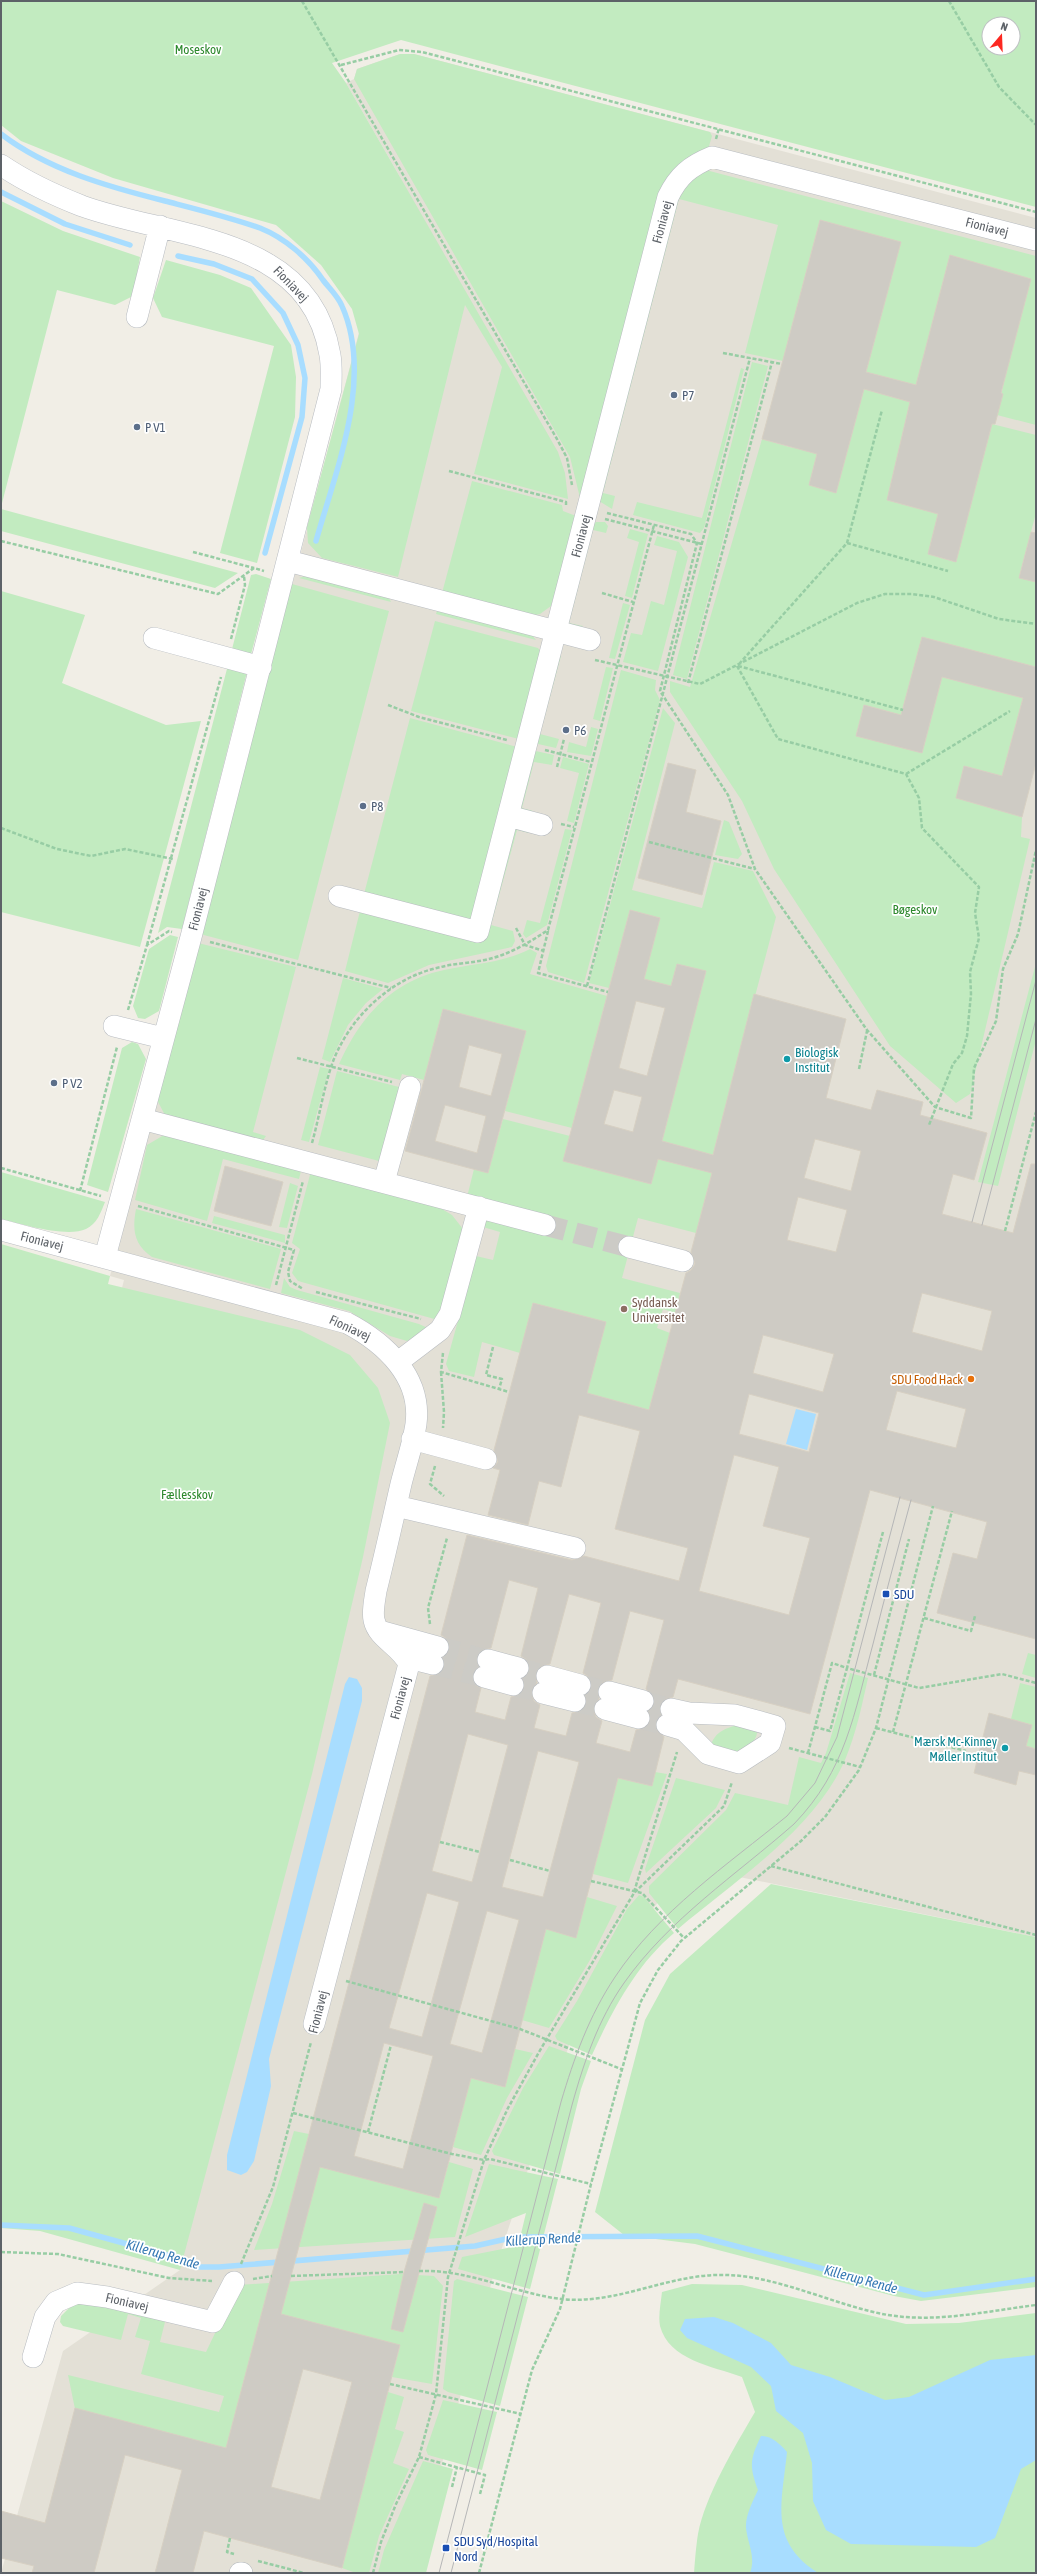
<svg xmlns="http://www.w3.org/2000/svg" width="1037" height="2574" font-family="'Asap Condensed',sans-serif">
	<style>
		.education { fill: #e3e0d6 }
		.green { fill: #c2ebc0; fill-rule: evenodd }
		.water { fill: #a8ddff }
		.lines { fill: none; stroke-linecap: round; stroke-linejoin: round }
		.stream { stroke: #a8ddff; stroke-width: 5.5 }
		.building { fill: #cecbc4; stroke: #d7d0c3; fill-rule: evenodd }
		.minor-tunnel { stroke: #cccbc6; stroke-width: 21; stroke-dasharray: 21 10; stroke-linecap: butt }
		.minor-casing { stroke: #b8bcc1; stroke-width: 22 }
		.path { stroke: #97cda4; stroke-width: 2.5; stroke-dasharray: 4 2; stroke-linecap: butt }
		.minor { stroke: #fff; stroke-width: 21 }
		.tram { stroke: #b5b6b7; stroke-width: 1 }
		.service-dot { fill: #5c6f8a; stroke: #fff; stroke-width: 1.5 }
		.culture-dot { fill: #0f9aa8; stroke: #fff; stroke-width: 1.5 }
		.education-dot { fill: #8d6e63; stroke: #fff; stroke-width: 1.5 }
		.food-dot { fill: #e8710a; stroke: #fff; stroke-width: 1.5 }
		.transit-dot { fill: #1a4fb4; stroke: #fff; stroke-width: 1.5 }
		.labels { text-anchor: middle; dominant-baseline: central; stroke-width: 3.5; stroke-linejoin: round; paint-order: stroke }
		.park-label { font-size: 13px; fill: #2c882c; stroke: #fff }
		.street-label { font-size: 13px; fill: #5d6268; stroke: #fff }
		.service-label { font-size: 13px; fill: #4e5e75; stroke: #fff; text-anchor: start }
		.culture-label { font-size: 13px; fill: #0d838f; stroke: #fff; text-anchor: start }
		.education-label { font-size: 13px; fill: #785e54; stroke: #fff; text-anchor: start }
		.food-label { font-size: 13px; fill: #c56008; stroke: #fff; text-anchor: end }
		.transit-label { font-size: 13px; fill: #164399; stroke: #fff; text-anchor: start }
		.water-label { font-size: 14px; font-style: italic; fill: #3679b4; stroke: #fff }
	</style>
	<rect width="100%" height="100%" fill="#f1eee6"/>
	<path class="education" d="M400,54H414L1036,218V1937L685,1866L583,2003L496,2266L412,2573H1L63,2351L180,2270L122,1288L124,1280L110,1276L400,177L346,83L354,79L357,69Z"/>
	<path class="green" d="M1,1H1036V207L401,40L332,63L346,83L558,452L565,473L568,499L474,474L502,367L465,305L398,577L322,558L308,543L307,527L359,334L352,309L321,265L276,225L113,178L21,141L1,125ZM989,24H1013V48H989Z
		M400,54H414L710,132L712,136L707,153L688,159L581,502L570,457L354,79L357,69Z
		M702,169L1036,256V425L997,415L1005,377L1003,272L950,256L916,385L866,372L900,242L820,220L783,361L745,353L778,225L679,199L603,493L615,496L612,509L599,501L675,198Z
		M1,201L63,231L140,257L133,296L115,305L57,290L1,507Z
		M166,260L220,275L251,288L291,345L296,377L295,417L257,563L220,553L274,346L162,317L153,298Z
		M752,362L768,366L687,679L673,675Z
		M741,368L744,369L704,528L700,533L633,515L637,502L702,518Z
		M864,389L910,402L887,500L915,507L942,501L928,554L955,562L992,424L1036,435V513L1019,577L1036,582V667L922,638L901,715L864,705L856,735L922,753L942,677L1023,698L1002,776L965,766L1022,817L1021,837L1030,839L970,1094L956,1103L890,1046L774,869L742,801L670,692V681L690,687L762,439L793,448L808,390L832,397L809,485L836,493Z
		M472,481L562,505L563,511L576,516L551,606L540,614L532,616L442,593Z
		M1,509L238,573L215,588L1,531Z
		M596,522H605L608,526L606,533L593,530L569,623L583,626L579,629L567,625L588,529Z
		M630,529L648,534L632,598L625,596L639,542L627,538Z
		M657,536L679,542L688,557L658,671L623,662L631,633L642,635L651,601L664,605L677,551L654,545Z
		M256,574L271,579L250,658L231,653L251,575Z
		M305,576L389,598L391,602L299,578Z
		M292,584L389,611L298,960L200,934Z
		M1,591L85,615L62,683L166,725L201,721L140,947L1,912Z
		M623,603L630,605L615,659L609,658Z
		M437,611L532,635L536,640L436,614Z
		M435,621L538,648L541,652L519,739L411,711Z
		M556,655L561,656L540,734L559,739L556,748L538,744L534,738Z
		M228,665L247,672L182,929L167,927L158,933Z
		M606,667L613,668L600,721L593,719Z
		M621,670L656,680L655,690L660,700L584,983L548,972L546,966Z
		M663,708L675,723L632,890L702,908L714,862L753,871L776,917L713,1155L662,1141L706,971L677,964L671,986L644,979L660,918L630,910L609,988L589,983Z
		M410,718L517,747L472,922L364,894Z
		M591,727L598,729L591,756L567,752L569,742L586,747Z
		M531,750L554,755L552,765L534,762L522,808L533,811V814L519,809Z
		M563,757L589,764L574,823L567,821L579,773L560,768Z
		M724,820L729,822L742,854L738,859L715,855Z
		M516,827L527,830L529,833L517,830L491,925L513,931L515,941L512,947L429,965L388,983L345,971L360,911L481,943L510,830Z
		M565,829L572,830L547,925L526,938L523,934L527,920L540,923Z
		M170,935L178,937L159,1011L145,1019L138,1018L133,1006L149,949Z
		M198,943L296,967L253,1132L266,1136L261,1143L166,1117L157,1100Z
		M530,949L537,953L530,974L607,996L572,1128L505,1111L526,1031L443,1009L424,1080L402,1074L400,1080L339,1064C360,1017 392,981 444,970C476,963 499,964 530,949Z
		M1036,963V1040L998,1186L978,1182Z
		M343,978L383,989L366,1003L348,1025L330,1062L322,1059Z
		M132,1042L138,1044L146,1059L108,1192L87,1185L122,1048Z
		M320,1067L329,1069L309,1142L301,1140Z
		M337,1071L399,1087L379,1161L318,1145Z
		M503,1119L570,1136L564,1161L651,1184L658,1159L712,1173L696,1233L638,1218L622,1278L680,1293L675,1313L663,1309L657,1328L670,1333L649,1410L587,1393L605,1322L533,1303L520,1353L482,1342L474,1377L449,1371L446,1364L476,1256L493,1260L500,1232L483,1227L485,1219L544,1235L469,1197L468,1193L474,1169L488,1173Z
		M164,1135L301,1171L299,1179L223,1159L207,1221L135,1200L147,1145Z
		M311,1171L442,1209L452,1215L463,1229L438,1320L298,1281L292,1273L300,1249L292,1243Z
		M1,1172L105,1202C101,1212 97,1224 86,1229C67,1238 21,1224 1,1219Z
		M290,1183L298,1186L287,1228L279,1227Z
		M136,1209L281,1249L270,1289L152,1257C134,1245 132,1230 136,1209Z
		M214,1216L285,1235V1243L212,1223Z
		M1,1244L110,1276L108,1284L300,1330L350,1355L378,1388L390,1423L363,1557L312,1774L180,2270L40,2231L1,2228Z
		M284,1278L290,1287L297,1290L419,1324L430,1329L407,1341L390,1336L349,1311L281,1293Z
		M1028,1653L1036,1655V1678L1022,1674Z
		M850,1673L868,1678C862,1705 856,1734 845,1760C815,1829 735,1881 678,1929L649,1893V1886L726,1810L735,1793L788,1805L799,1757L821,1763L826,1753Z
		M1020,1683L1036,1687V1749L1026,1746L1032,1725L1011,1719Z
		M742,1724L757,1730C758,1744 741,1751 730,1755L711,1746C714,1731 729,1727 742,1724Z
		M655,1772L667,1774L628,1883L593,1874L618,1778L652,1786Z
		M676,1778L725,1790L716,1808L646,1873L645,1869Z
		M771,1884L1036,1937V2287L921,2301L894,2296L695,2244L624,2235L595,2212L645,2020L670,1974Z
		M639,1895L644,1897L674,1933C636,1965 612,2011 592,2055L557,2040L555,2036L577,2001L627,1909Z
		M587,1897L617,1906L590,1960L549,2028L522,2020L546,1929L576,1937Z
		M549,2046L591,2061L581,2089L560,2174L494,2155L492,2151L523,2088Z
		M515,2049L533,2053L507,2098L481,2155L453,2147L471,2078L504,2087Z
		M294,2131L309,2134L302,2162L439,2198L449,2162L473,2169L455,2237L254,2250L272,2204Z
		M489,2164L558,2179L530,2289L458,2269L462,2257L518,2246L526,2213L465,2237Z
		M401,2274L434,2276L443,2286L432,2384L392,2377L400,2346L281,2314L226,2448L75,2409L68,2375L219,2412L224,2396L141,2374L150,2341L135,2337L141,2318L128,2314L121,2340L63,2326L60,2322L61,2316L74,2303L121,2304L166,2318L160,2342L206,2352L238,2285Z
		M457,2279L528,2297L500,2406L448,2392L443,2389L454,2281Z
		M692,2284L742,2285L906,2324L959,2323L1036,2313V2573H694C695,2560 696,2546 698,2534C705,2496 735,2446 755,2412L742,2377C712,2366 669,2360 660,2326C658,2316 661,2302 662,2292Z
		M388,2392L404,2397L395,2429L404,2432L393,2463L409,2469L379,2536L369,2573H356L342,2568Z
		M443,2400L497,2412L482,2470L428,2455L426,2450Z
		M423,2461L453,2469L426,2573H378L384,2550Z"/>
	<path class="water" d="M796,1409L816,1414L807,1450L786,1444Z
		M349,1677L357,1679L362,1688V1701L269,2059L271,2086L254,2161L247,2172L241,2175L227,2170V2155L345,1684Z
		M714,2317L733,2323L771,2343L791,2365L830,2377L885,2400L909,2397L990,2360L1036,2355V2460L1021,2469L995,2538L976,2547L851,2544L826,2530L813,2501L812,2463L803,2433L776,2411L771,2386L751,2367L687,2338L680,2330L685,2319Z
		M761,2436C772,2436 780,2444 787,2452C782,2503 768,2541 818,2573H750C756,2557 748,2545 746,2528C745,2516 753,2501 758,2490C749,2466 750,2459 761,2436Z"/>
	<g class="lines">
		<path class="stream" d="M1,134C48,170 109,187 165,201C196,209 229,217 260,228C285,238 308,258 323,280C329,288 338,296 342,306C374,378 336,470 316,541
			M1,192L65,224L130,245
			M178,256L214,264L252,279L283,313L298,345L305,378L302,417L265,553
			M1,2225L69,2228L174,2257L195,2267H219L475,2246L515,2237L697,2236L924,2295L1036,2279"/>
	</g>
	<path class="building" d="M820,220L901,242L866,372L916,385L950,255L1031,279L1001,393L1003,394L995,424H992L956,562L928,554L938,514L887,500L910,402L864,389L836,493L809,485L817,454L762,439Z
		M1031,532L1036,533V582L1019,578Z
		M922,637L1036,667V763L1022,817L956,798L964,766L1002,776L1023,698L942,677L922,753L856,736L864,705L901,715Z
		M668,763L696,770L686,812L721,821L702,895L638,878Z
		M630,910L660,918L644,979L671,986L677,964L706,971L662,1141L713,1155L754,994L846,1019L826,1098L871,1110L877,1090L923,1102L920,1115L987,1133L974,1180L953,1174L942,1214L1013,1233L1031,1164H1036V1639L937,1613L953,1553L977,1559L987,1522L870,1490L810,1714L678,1679L673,1697L662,1701L659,1707L661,1715L656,1721L655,1727L664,1737L652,1786L618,1778L576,1938L546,1929L505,2087L471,2078L439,2198L320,2167L281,2314L400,2345L342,2568L204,2531L193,2573H155L182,2470L125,2455L94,2573H32L34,2566L1,2558V2511L45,2523L75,2408L226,2448L430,1676L442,1672L445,1667L443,1658L450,1650L447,1639L441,1635L467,1535L572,1560L584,1556L679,1581L688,1548L615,1529L640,1431L579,1415L561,1487L539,1481L528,1525L488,1515L500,1470L493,1468L498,1462L494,1450L533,1303L606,1322L587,1393L649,1410L686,1273L691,1270L695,1264L691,1252L712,1173L658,1159L651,1184L563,1161ZM636,1001L665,1008L647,1076L619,1068ZM614,1090L642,1097L633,1132L604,1124ZM815,1139L861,1151L851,1191L804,1178ZM798,1197L847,1210L836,1252L787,1240ZM922,1293L992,1311L982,1351L912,1332ZM763,1335L834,1354L823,1392L753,1373ZM897,1391L966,1409L956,1448L886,1430ZM749,1394L819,1413L809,1452L739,1434ZM734,1455L779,1467L763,1526L810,1538L789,1615L699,1591ZM509,1580L538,1588L521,1656L527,1660L530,1671L523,1679L525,1688L522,1693L511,1697L505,1720L475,1712L481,1688L475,1685L472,1674L478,1667L476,1657L479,1652L491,1648ZM569,1594L601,1603L583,1673L589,1677L591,1689L585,1695L587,1704L584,1709L572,1713L566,1736L534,1728L540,1705L534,1701L531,1690L537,1683L535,1673L538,1668L550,1664ZM630,1611L664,1620L646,1689L655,1698L654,1704L649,1711L651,1721L647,1727L636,1730L630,1752L596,1743L602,1721L596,1717L593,1706L599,1699L597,1689L600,1684L612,1680ZM468,1734L508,1745L472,1882L432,1871ZM538,1751L579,1762L543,1897L502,1887ZM427,1893L459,1902L422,2037L389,2028ZM487,1911L519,1920L482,2053L450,2044ZM384,2043L433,2056L403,2169L354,2156ZM303,2369L352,2382L320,2500L271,2487Z
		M443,1009L526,1031L488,1173L405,1151ZM469,1045L502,1054L491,1096L459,1087ZM445,1105L486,1116L477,1153L435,1141Z
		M225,1166L283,1182L271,1226L214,1211Z
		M989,1713L1032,1725L1026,1746L1036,1749V1775L1019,1771L1016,1785L974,1773Z
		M424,2203L437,2207L403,2332L391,2329L404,2272Z"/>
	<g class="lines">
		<path class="minor-tunnel" d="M545,1225L629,1247
			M438,1647L488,1660
			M433,1664L484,1677
			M518,1668L547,1676
			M513,1685L543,1693
			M580,1685L609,1692
			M575,1701L605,1709
			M643,1701L671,1709
			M639,1718L667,1725"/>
		<defs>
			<path id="minor" d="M1,165C26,182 54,195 82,206C173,239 310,234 330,355C332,366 331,378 331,389L191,937L105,1257
				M137,317L160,226
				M288,561L590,640
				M154,638L261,667
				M508,816L542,825
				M339,896L478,932L668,197C678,176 690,166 712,157L1036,240
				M114,1026L163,1038
				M142,1119L545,1225
				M384,1182L410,1087
				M1,1230L347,1323C385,1343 422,1377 416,1424C413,1444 406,1464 401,1484C393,1519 385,1555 376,1591C375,1599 372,1611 374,1620C378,1639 401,1646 409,1664L314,2024
				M629,1247L683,1261
				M398,1362L440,1330L450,1314L479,1207
				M412,1439L486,1459
				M396,1506L575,1548
				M380,1631L438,1647
				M405,1657L433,1664
				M488,1660L518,1668
				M547,1676L580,1685
				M484,1677L513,1685
				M609,1692L643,1701
				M543,1693L575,1701
				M605,1709L639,1718
				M667,1725L684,1730L708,1754L739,1763L770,1743L775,1726L735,1715L689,1713L671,1709
				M33,2357L45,2317L56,2302L77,2293L107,2297L213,2322L234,2282
				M240,2573H242"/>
		</defs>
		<use href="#minor" class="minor-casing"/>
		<path class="path" d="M302,1L557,439L567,458L572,485
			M949,1L999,87L1036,125
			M341,65L399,50L422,52L1036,212
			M716,139L719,128
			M723,353L782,364
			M449,471L566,502V506
			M607,513L691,534L697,543L660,691L728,795L755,869L867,1030L935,1107L971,1118L974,1068L996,1021L1003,969L1018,934L1036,850
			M605,519L702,544
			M1,541L218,594L254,568L264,571
			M847,543L948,571
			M193,552L254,568
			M602,593L633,602
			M231,639L245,585L244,576
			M595,660L700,684L857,603L885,594H912L934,597L999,619L1036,624
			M739,664L847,543L882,410
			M737,666L778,739L906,774L919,798L922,828L979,887L975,913L979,938L970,972L971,994L967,1036L962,1053L953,1064L929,1125
			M738,666L903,710
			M688,683L772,362
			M388,705L419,717L507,740
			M545,750L591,762
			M557,767L564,739
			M906,774L1010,711
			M561,824L574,827
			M1,828L57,849L91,856L125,849L173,859
			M649,842L755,869
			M516,928L525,945L544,951
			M548,931L538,973L608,992
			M210,942L391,988
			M147,945L221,677
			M587,986L750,358
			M128,1010L147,945L169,931L172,932
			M297,1058L392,1082
			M859,1069L867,1031
			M312,1143C319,1118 323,1092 331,1067C347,1019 391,977 441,967C456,963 473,963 489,959C510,954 530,942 548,930L654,525
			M1,1168L101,1196
			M80,1191L117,1047
			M138,1206L294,1250L288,1272L290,1281L303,1289
			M1005,1231L1036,1112
			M276,1285L303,1181
			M316,1292L421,1319
			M493,1347L486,1375L502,1379L499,1389
			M443,1353L441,1372L509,1392
			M441,1372L444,1412L443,1428
			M435,1466L430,1484L444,1496
			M883,1532L847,1668L919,1688L1002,1674L1036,1683
			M924,1618L971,1631L975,1616
			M430,1624L428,1608L447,1538
			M874,1675L909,1539
			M876,1728L966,1751
			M893,1732L952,1511
			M789,1748L860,1767
			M808,1753L832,1663L847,1668L830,1731L815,1727
			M440,1842L480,1852
			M510,1860L550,1871
			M771,1866L1036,1935
			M591,1881L642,1893L684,1938
			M634,1892L677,1752
			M346,1981L520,2029L621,2069
			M293,2113L452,2154L484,2160L490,2159L591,2184
			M368,2132L391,2045
			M1,2252L58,2254L169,2278L212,2281
			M241,2264L273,2187L311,2042
			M419,2271C468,2269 513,2293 561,2299C619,2305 669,2273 726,2275C779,2276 836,2306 888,2315C938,2323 987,2311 1036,2305
			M291,2276L404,2272
			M253,2279L272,2276
			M390,2384L521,2414
			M419,2457L485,2475L480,2494
			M452,2487L457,2467
			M230,2538L227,2552L234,2554
			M258,2561L304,2573
			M373,2573L381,2542L396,2504L419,2457L436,2394L448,2277L484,2160L508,2108L539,2052L634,1893L724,1806L732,1782
			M479,2573L532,2370L560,2309L591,2184L640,2003L658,1970L681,1941L801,1841L825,1817L859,1770L876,1728L933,1506"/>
		<use href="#minor" class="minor"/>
		<path class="tram" d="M972,1222L1036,980
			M982,1225L1036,1019
			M439,2573L561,2102C574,2058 589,2016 615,1977C658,1912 727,1865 787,1816L815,1783L837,1737L900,1497
			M451,2573L572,2105C584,2062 598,2020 624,1983C669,1919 736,1875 794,1824C846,1770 854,1714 873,1644C885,1596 898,1548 911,1500"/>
	</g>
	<g class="service-dot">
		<circle cx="674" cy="395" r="4"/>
		<circle cx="137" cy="427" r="4"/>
		<circle cx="566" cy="730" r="4"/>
		<circle cx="363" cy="806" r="4"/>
		<circle cx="54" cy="1083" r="4"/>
	</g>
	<g class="culture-dot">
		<circle cx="787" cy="1059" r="4"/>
		<circle cx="1005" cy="1748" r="4"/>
	</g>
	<circle class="education-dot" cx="624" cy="1309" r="4"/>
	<circle class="food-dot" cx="971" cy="1379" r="4"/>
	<g class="transit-dot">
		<rect x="882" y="1590" width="8" height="8" rx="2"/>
		<rect x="442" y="2544" width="8" height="8" rx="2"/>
	</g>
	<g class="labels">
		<g class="park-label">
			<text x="198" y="49">Moseskov</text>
			<text x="915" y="909">Bøgeskov</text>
			<text x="187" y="1494">Fællesskov</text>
		</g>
		<g class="street-label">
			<text transform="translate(662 222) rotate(-75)">Fioniavej</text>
			<text transform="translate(987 227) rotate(14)">Fioniavej</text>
			<text transform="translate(291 284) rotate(46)">Fioniavej</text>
			<text transform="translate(581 536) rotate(-75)">Fioniavej</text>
			<text transform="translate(198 909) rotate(-76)">Fioniavej</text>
			<text transform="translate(42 1241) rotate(14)">Fioniavej</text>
			<text transform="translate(350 1328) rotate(25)">Fioniavej</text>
			<text transform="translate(400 1698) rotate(-75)">Fioniavej</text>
			<text transform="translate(318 2012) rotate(-76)">Fioniavej</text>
			<text transform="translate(127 2302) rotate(13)">Fioniavej</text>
		</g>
		<g class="service-label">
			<text x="682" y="395">P7</text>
			<text x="145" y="427">P V1</text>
			<text x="574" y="730">P6</text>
			<text x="371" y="806">P8</text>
			<text x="62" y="1083">P V2</text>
		</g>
		<g class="culture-label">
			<text x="795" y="1052">Biologisk<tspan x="795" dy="15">Institut</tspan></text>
			<text x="997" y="1741" text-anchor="end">Mærsk Mc-Kinney<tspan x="997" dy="15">Møller Institut</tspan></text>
		</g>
		<g class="education-label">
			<text x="632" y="1302">Syddansk<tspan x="632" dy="15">Universitet</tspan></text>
		</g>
		<g class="food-label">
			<text x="963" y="1379">SDU Food Hack</text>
		</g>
		<g class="transit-label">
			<text x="894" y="1594">SDU</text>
			<text x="454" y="2541">SDU Syd/Hospital<tspan x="454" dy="15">Nord</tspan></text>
		</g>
		<g class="water-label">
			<text transform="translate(543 2239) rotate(-3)">Killerup Rende</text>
			<text transform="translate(163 2254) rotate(16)">Killerup Rende</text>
			<text transform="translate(861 2279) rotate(15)">Killerup Rende</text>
		</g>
	</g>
	<rect width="1037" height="2574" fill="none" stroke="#5d6268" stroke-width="4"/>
	<g transform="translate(1001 36) rotate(19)"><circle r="19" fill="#ffffff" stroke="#bec0c3"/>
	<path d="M0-3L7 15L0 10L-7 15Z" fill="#fc2821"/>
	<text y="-6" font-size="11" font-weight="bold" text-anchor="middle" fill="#5d6268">N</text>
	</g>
</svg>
